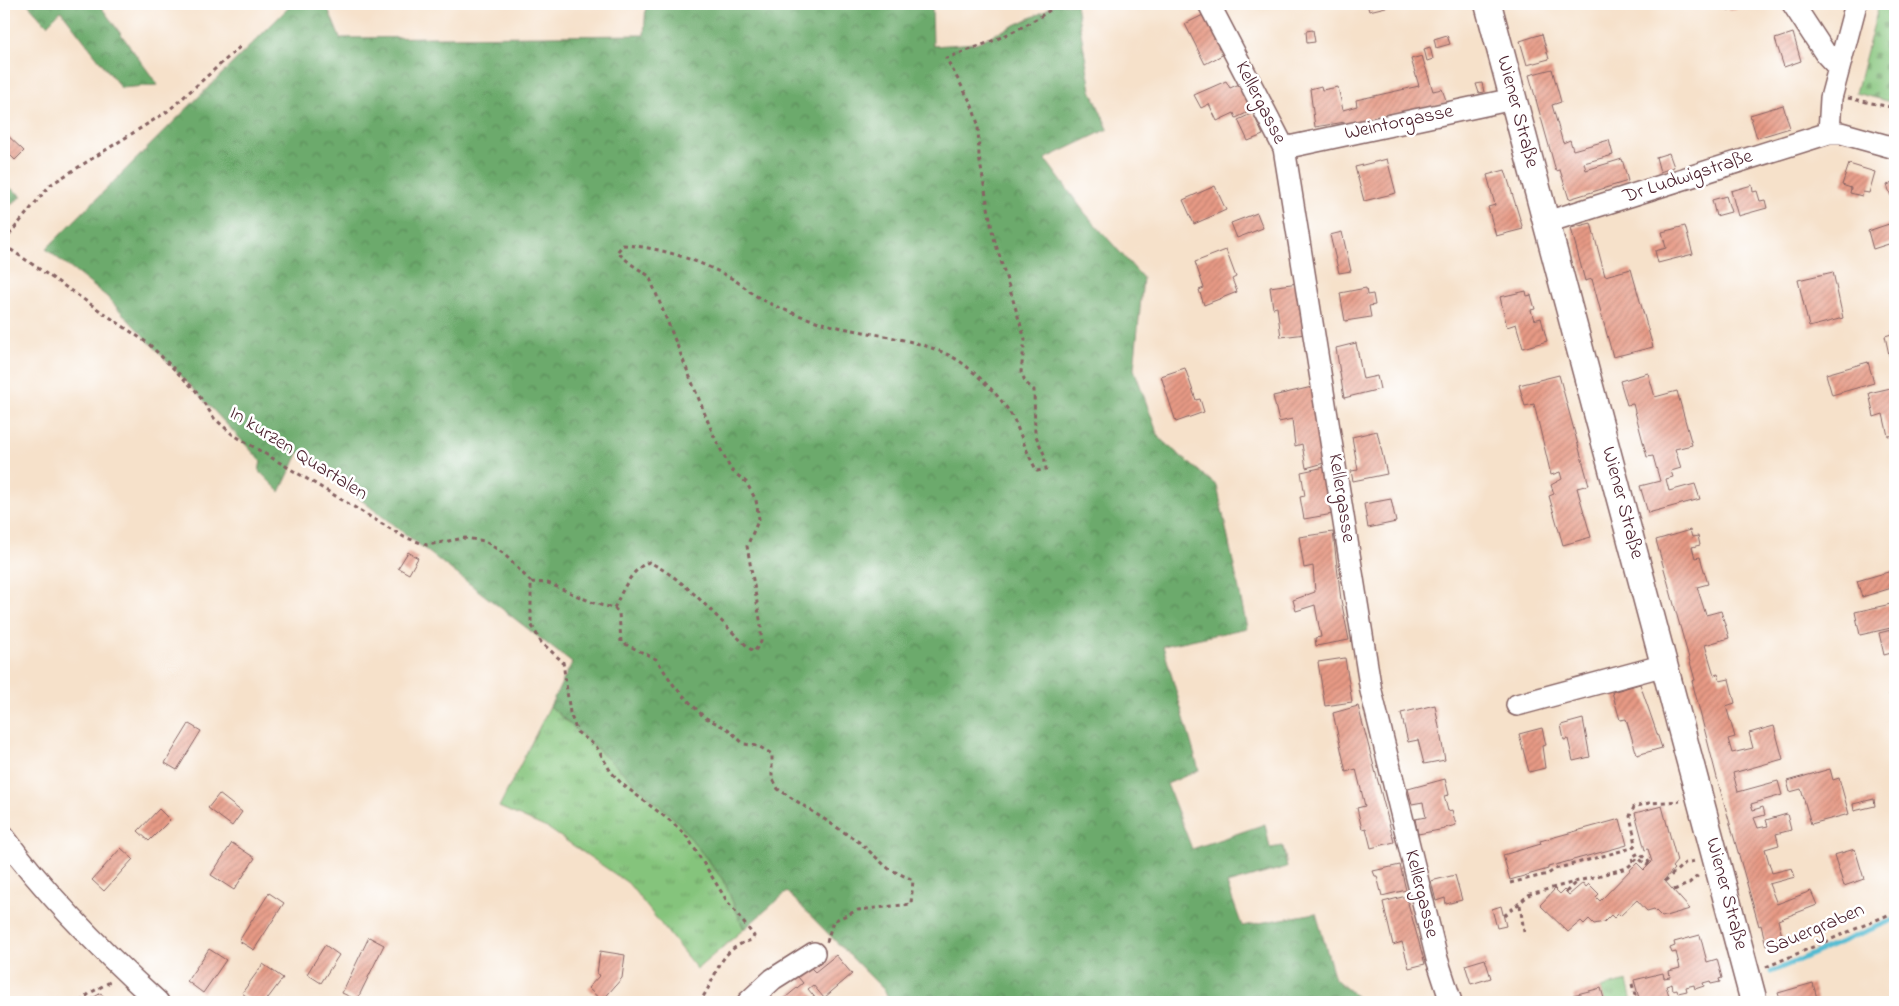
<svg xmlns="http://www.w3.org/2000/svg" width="1899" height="1006" font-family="'Indie Flower',sans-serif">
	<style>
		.grass { fill: url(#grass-tufts); stroke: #687254 }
		.forest { fill: url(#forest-crowns); stroke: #5b644c }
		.cemetery { fill: url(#cemetery-stones); stroke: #687254 }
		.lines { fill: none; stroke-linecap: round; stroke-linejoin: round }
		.stream { stroke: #53bbd1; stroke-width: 5 }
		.building { fill: url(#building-hatch) }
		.minor-casing { stroke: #866363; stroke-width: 24 }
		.major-casing { stroke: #866363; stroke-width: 29 }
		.path { stroke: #866363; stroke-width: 3; stroke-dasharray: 4 4; stroke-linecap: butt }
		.minor { stroke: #fff; stroke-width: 21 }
		.major { stroke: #fff; stroke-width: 26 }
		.labels { text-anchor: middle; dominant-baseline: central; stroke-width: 5; stroke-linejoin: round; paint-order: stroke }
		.street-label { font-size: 20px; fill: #4a1f2b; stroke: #fff }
	</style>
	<defs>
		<pattern id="grass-tufts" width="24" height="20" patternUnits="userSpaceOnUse" patternTransform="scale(1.25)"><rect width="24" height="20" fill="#85c47c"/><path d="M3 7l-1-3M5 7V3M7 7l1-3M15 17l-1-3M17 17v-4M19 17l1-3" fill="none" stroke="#6f9f66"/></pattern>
		<pattern id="forest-crowns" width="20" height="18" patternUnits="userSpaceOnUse" patternTransform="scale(1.25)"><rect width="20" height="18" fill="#6caa6c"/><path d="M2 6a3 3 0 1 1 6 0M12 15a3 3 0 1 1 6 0" fill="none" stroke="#5b8a59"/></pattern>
		<pattern id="cemetery-stones" width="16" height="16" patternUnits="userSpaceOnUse" patternTransform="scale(1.25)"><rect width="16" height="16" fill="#85c47c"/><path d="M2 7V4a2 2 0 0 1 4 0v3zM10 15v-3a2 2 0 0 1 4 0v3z" fill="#6f9f66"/></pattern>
		<pattern id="building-hatch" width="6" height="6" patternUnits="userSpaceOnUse" patternTransform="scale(1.25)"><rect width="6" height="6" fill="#e79a85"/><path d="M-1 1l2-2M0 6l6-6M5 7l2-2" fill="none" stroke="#bd7d6d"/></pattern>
	</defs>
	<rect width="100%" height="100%" fill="#fff"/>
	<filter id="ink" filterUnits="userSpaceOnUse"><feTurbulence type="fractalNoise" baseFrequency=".02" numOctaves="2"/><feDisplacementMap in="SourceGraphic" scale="10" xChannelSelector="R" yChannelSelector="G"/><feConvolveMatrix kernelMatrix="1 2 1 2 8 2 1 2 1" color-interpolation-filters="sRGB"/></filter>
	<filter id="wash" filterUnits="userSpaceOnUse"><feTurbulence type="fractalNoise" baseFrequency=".0096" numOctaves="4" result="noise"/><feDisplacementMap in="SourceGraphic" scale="20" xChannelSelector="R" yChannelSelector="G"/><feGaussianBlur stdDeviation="1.12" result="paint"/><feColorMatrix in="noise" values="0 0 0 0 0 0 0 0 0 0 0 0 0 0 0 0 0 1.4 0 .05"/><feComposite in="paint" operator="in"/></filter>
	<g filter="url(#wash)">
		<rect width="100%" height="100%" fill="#f6e1ca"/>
		<path class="grass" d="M550,706L678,822L724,881L744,929L697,969L628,883L549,829L499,807Z
			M1627,981L1632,1002H1605L1601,988Z"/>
		<path class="forest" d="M28,4H99L158,85L121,88L61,11L47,25Z
			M292,4H326L340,38L644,35L646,4H932L933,46L976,43L1043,12L1054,4H1076L1091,90L1108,129L1045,159L1085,213L1143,278L1134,369L1159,438L1217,486L1247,628L1163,646L1199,770L1167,784L1192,849L1265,824L1270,848L1283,846L1287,867L1227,884L1242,926L1316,913L1335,979L1363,1002H890L885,991L787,892L744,929L724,881L678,822L550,706L572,663L299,452L280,492L259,471L261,461L106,296L46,249Z
			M4,184L22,196L4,210Z"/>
		<path class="cemetery" d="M1879,4H1895V103L1856,93Z"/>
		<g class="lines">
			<path class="stream" d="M1771,972L1895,919"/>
		</g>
		<g id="blocks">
			<path class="building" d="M1367,4H1389L1390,6L1369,11Z
				M1727,4H1749L1729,11Z
				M1207,13L1226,53L1205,64L1185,24Z
				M1313,30L1315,42L1307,43L1306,31Z
				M1793,33L1801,61L1784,67L1775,39Z
				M1542,34L1549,59L1527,65L1520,41Z
				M1447,35L1450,44L1436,48L1434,39Z
				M1430,47L1433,59L1427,61L1424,49Z
				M1422,56L1433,91L1442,89L1447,103L1345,124V122L1315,127L1310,89L1321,86L1322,90L1338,87L1343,110L1357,106L1356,100L1419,86L1411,59Z
				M1552,69L1561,102L1552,105L1563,143L1570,140L1573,150L1609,140L1613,155L1584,163L1586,170L1622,159L1628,181L1569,199L1560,170L1556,171L1529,75Z
				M1226,81L1230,88L1242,83L1255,109L1236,118L1234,113L1217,121L1209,104L1201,108L1194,95Z
				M1482,83L1484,92L1479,93L1476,84Z
				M1783,105L1790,128L1757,138L1750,115Z
				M1253,113L1263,135L1248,141L1238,120Z
				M4,132L24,151L15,160L4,149Z
				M1669,153L1674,167L1660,172L1656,157Z
				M1387,159L1396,193L1364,201L1355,167Z
				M1849,164L1875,172L1869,193L1863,192L1862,196L1850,193L1851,188L1842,185Z
				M1505,170L1523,229L1496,236L1488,207L1495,205L1487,175Z
				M1895,182V195L1891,196L1887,185Z
				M1752,185L1753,192L1757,191L1760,201L1765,200L1767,208L1738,216L1731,191Z
				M1215,186L1226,210L1194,224L1183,200Z
				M1726,196L1731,212L1716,216L1712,200Z
				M1257,213L1263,228L1237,238L1231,223Z
				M1895,222V242L1873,249L1868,231Z
				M1591,223L1605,276L1631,269L1653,347L1613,357L1592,279L1585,281L1571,228Z
				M1685,226L1693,254L1658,263L1655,251L1666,248L1662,232Z
				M1342,232L1351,271L1339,273L1330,235Z
				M1226,250L1236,277L1232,279L1237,292L1204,305L1199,290L1204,288L1195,262Z
				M1833,272L1843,318L1809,327L1798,280Z
				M1298,283L1306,334L1281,337L1277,307L1273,308L1270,287Z
				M1366,288L1367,295L1373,294L1375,305L1369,306L1371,317L1345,321L1340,293Z
				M1526,291L1527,296L1531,295L1535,309L1531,310L1534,320L1541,318L1547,341L1523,348L1516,324L1507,327L1500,297Z
				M1895,333V377L1894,378L1885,336Z
				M1356,343L1363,379L1377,376L1380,389L1344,398L1336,348Z
				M1868,362L1874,383L1832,395L1826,374Z
				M1185,368L1196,400L1200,399L1204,412L1176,422L1161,376Z
				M1648,373L1655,397L1677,391L1692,445L1675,449L1681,468L1671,471L1673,477L1666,479L1669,491L1695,484L1700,499L1648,513L1640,486L1660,481L1653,456L1647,457L1633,404L1627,405L1620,381Z
				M1559,375L1589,485L1577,488L1591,537L1563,545L1549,496L1554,494L1551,485L1562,479L1560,472L1551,475L1534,404L1525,406L1519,385Z
				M1312,387L1324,463L1306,468L1302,444L1295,446L1292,419L1279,422L1273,396Z
				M1895,387V435L1888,436L1883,414L1874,417L1869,393Z
				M1377,431L1387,474L1353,481L1351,471L1358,470L1352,437Z
				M1325,467L1333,514L1304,519L1300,497L1305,496L1301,472Z
				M1391,499L1396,522L1368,528L1364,504Z
				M1690,530L1692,537L1698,536L1700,545L1692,547L1695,558L1700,557L1708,584L1697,587L1706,615L1721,611L1729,638L1705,645L1714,675L1718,674L1720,681L1729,679L1735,703L1726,706L1735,737L1728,739L1732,753L1753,748L1749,733L1774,726L1783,759L1733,773L1738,792L1778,781L1782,795L1751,804L1753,810L1763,807L1765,815L1754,818L1758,828L1768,826L1766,820L1787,814L1791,830L1776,834L1779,845L1765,849L1772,873L1792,868L1795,877L1769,884L1777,904L1811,891L1817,905L1778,920L1783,940L1766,945L1761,925L1759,926L1717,778L1692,681L1695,680L1656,540Z
				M1333,532L1341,600L1349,640L1316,646L1315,638L1321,637L1315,605L1296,611L1293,600L1315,592L1313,566L1304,568L1299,537Z
				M408,552L418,558L409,574L398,568Z
				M1895,570V587L1862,597L1857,581Z
				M1891,604L1895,627L1860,635L1855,612Z
				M1895,629V652L1884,655L1879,633Z
				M1345,658L1352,702L1325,706L1318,662Z
				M1640,684L1662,748L1637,755L1626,719L1620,720L1612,692Z
				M1895,692V707H1893L1889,694Z
				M1435,705L1445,760L1424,764L1418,740L1408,742L1401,713Z
				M1358,706L1394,842L1371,848L1366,828L1362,829L1357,808L1365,806L1356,769L1346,772L1333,713Z
				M1583,719L1590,757L1573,761L1568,739L1564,740L1561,725Z
				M189,724L201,731L177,770L165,763Z
				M1542,728L1546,745L1542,746L1545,768L1529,772L1519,734Z
				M1830,769L1833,780L1839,778L1849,814L1811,824L1801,789L1790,792L1787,781Z
				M1445,779L1449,795L1444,796L1448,811L1452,810L1456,825L1445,828V829L1418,834L1415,819L1426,817L1424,808L1423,802L1412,804L1408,789Z
				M219,794L242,812L232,826L208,808Z
				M1874,799L1875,806L1854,811L1853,804Z
				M1662,806L1677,861L1672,867L1674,869L1664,880L1690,909L1662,917L1654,909L1647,911L1637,900L1620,916L1618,914L1614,918L1611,915L1604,922L1594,924L1589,919L1584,924L1581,921L1568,932L1540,905L1555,889L1560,894L1564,890L1569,895L1583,883L1586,887L1589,884L1599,894L1596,897L1600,901L1637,863L1644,870L1652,862L1648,849L1645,850L1635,813Z
				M159,809L170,820L149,841L138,831Z
				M1620,819L1627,845L1548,867V869L1510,880L1503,855L1541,844L1540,841Z
				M232,843L255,858L234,890L211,875Z
				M121,848L133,859L104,891L92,880Z
				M1855,849L1864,879L1844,886L1834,855Z
				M1400,865L1406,890L1382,896L1377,876H1375L1373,871Z
				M1455,875L1462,900L1446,904L1445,898L1436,901L1431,881Z
				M269,893L284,903L254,950L239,941Z
				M1406,896L1425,964L1409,968L1402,942L1393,945L1383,902Z
				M1501,906L1506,926L1497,928L1492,909Z
				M1700,935L1707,962L1717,959L1722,978L1719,979L1720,982L1711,984L1710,981L1703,983L1704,986L1695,989L1694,985L1686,987L1687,991L1678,993L1677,989L1673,990L1672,984L1666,986L1671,1002H1640L1634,980L1663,973L1664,978L1670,977L1669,971L1680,968L1676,952L1672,953L1670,948L1675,946L1674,942Z
				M369,937L384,945L357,1000L342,993Z
				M325,945L339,955L321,983L307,974Z
				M209,949L226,960L203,993L187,981Z
				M600,951L625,955L622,978L602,1001L588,988L600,975L597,974Z
				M836,955L852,974L824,998L813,985L808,989L817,1000L815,1002H780L803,983L798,977L810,967L815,972Z
				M1485,959L1491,978L1471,984L1465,965Z
				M263,964L283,978L265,1002H254L242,993Z
				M1813,983L1818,1002H1781L1778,993Z
				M1601,988L1605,1002H1575L1573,995Z
				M101,993L106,1002H86Z"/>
		</g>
	</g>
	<g filter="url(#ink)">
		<use href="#blocks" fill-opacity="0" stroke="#866363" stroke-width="1"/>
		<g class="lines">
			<defs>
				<path id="minor" d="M1209,4L1284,148L1371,691L1437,959L1451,1002
					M1793,4L1825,53L1839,68
					M1829,133L1831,98L1856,4
					M1284,148L1513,99
					M1547,222L1829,133H1841L1895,148
					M1517,705L1665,665
					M4,837C48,897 103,952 158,1002
					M748,1002L773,979L814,953"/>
				<path id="major" d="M1488,4L1754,1002"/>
			</defs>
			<use href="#minor" class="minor-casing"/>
			<use href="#major" class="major-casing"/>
			<path class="path" d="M1848,98L1895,108
				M4,241L50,185L168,111L242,45
				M4,245L149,344L196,391L214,418L232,434L404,537L427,545L465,538L485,541L504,554L531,582V624L541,642L563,662L570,713L577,732L596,746L611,772L622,784L673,823L688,838L727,901L754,936L752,940C715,950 719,978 699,1002
				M531,582L548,583L596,604L614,608L619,613L621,642L656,659L675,687L704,717L728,729L744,744L758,746L772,754V777L778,789L859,842L889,869L913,880L911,904L858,910L833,921L827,942
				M614,608C622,592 631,569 649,562C692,583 718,622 754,652L761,642V625L747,546L759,519L756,500L746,482L731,470L713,434L649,276L631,264L617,252L623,245C660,247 698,260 731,278C743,285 753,295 765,301C782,310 804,317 822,323C864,335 932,338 966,366C983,380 1004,400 1014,420C1022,437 1027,454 1037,471L1046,469L1044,454L1035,434L1034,390L1026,383L1021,372L1025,339L993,235L979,157L978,124L971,103L946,58C985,45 1026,29 1058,4
				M1633,862L1632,857L1639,853L1650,863
				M1665,881L1685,863L1695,861
				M1510,883L1548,874L1555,869L1632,848L1636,844L1630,816L1634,807L1649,803L1680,801
				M1674,890L1688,884L1700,874
				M1566,892L1576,882
				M1520,905L1524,932
				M1504,916L1530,894L1627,868L1638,858L1647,865L1649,863
				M1766,967L1895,912
				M1632,984L1637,1002
				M1570,1000L1571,1002
				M80,1002L90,993L110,982"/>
			<use href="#minor" class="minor"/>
			<use href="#major" class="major"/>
		</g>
	</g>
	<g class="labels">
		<g class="street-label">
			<text transform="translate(1260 103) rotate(63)">Kellergasse</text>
			<text transform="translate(1517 112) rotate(75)">Wiener Straße</text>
			<text transform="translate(1399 123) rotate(-12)">Weintorgasse</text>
			<text transform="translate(1688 177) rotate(-18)">Dr Ludwigstraße</text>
			<text transform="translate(298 454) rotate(32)">In kurzen Quartalen</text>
			<text transform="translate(1341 498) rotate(81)">Kellergasse</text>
			<text transform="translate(1622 503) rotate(75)">Wiener Straße</text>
			<text transform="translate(1421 894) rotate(76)">Kellergasse</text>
			<text transform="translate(1726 894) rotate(75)">Wiener Straße</text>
			<text transform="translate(1815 930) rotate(-23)">Sauergraben</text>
		</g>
	</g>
	<rect width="1899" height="1006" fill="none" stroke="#fff" stroke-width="20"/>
</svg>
